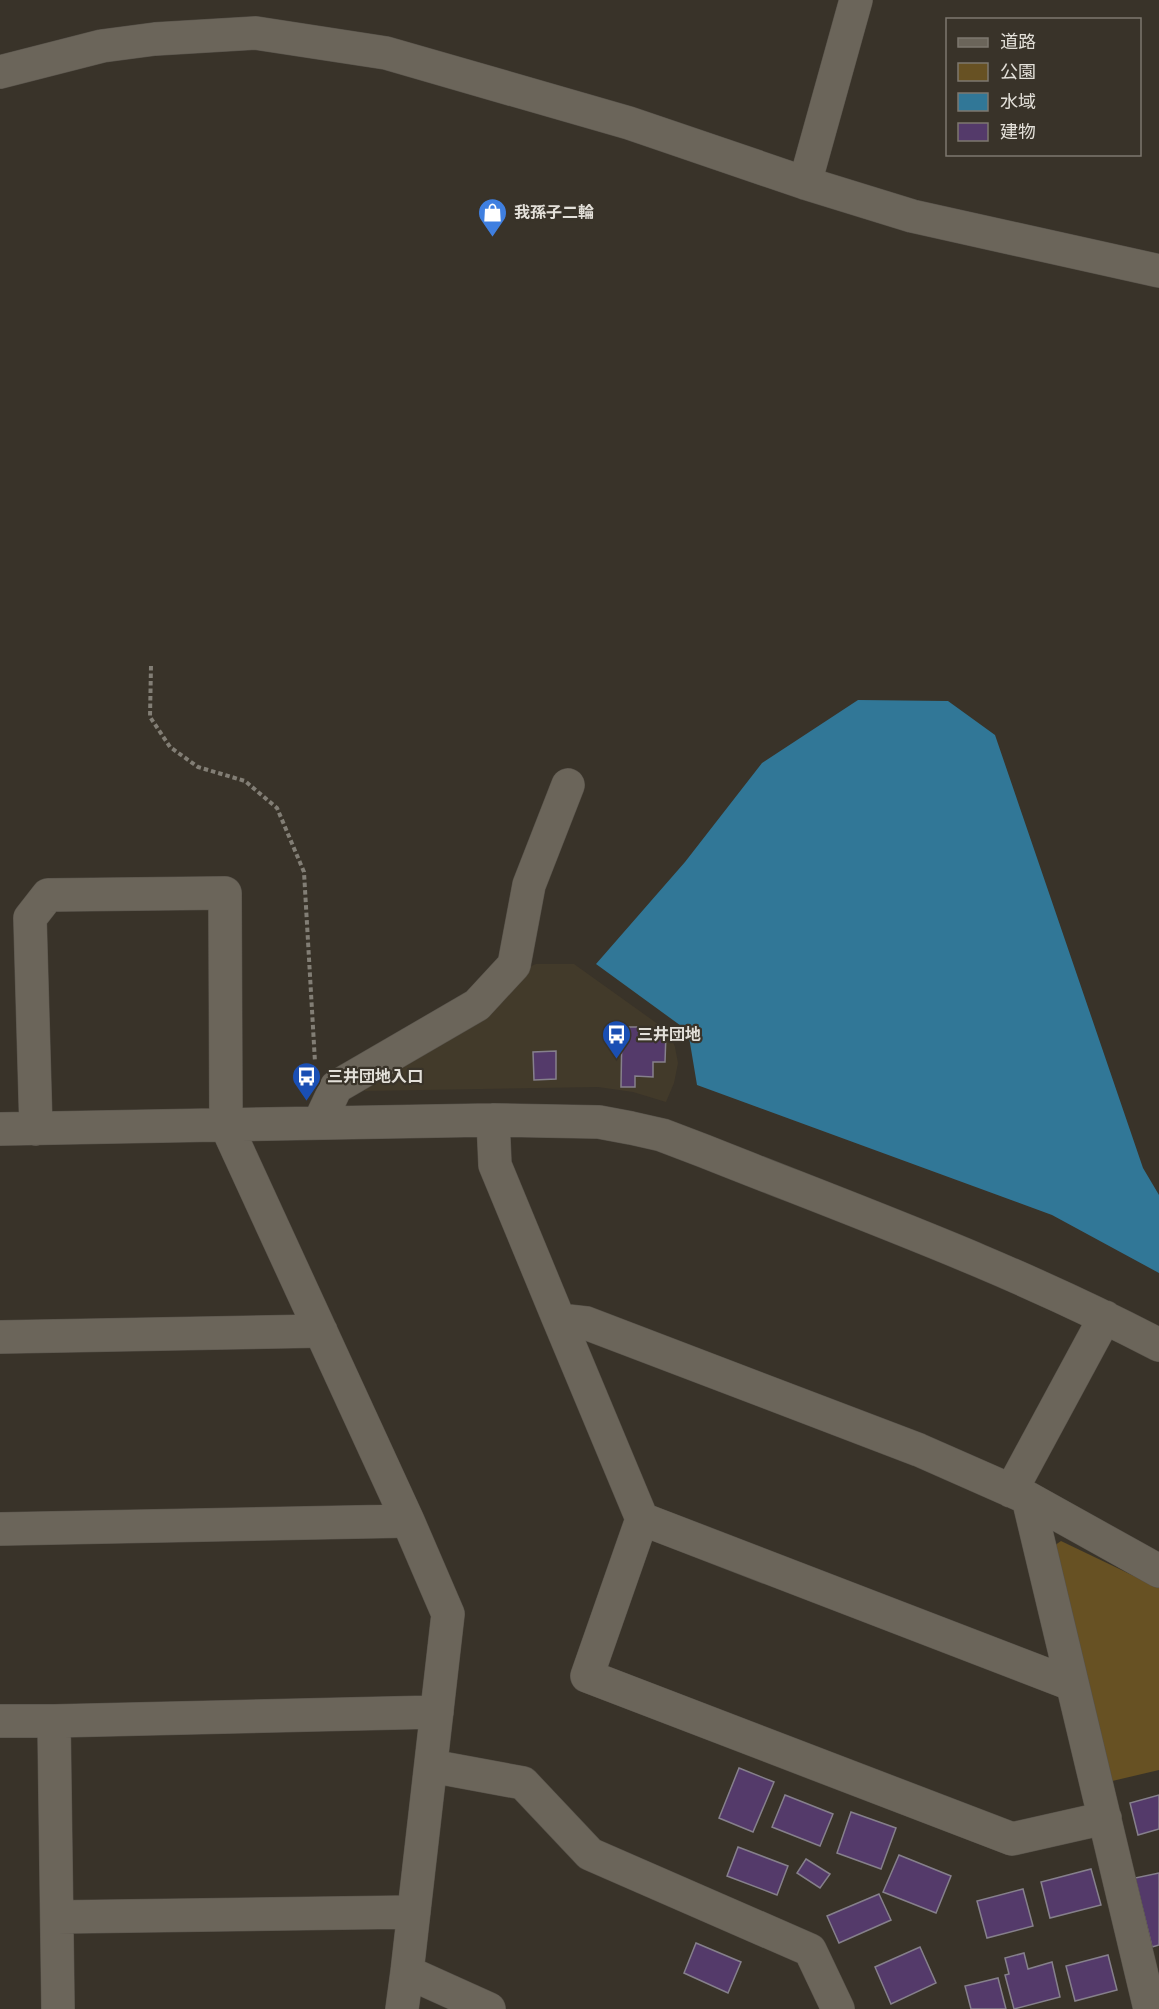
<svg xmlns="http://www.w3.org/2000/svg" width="1159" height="2009" font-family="Inter,'Noto Sans JP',sans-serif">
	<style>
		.built { fill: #423a2a }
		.green { fill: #675123 }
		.water { fill: #317797 }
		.building { fill: #543a6a; stroke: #86808c; stroke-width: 1.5 }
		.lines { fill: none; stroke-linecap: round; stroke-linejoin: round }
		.minor-casing { stroke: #57524a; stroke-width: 34 }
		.path { stroke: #827e75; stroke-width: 4; stroke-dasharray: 4.5 3; stroke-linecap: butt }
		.minor { stroke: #6b655a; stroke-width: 33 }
		.labels { text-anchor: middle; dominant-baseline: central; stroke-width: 4.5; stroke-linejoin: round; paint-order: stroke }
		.poi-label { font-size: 16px; font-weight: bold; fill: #e3e0d9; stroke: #393329; text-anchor: start }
	</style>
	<rect width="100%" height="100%" fill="#393329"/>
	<path class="built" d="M536,964H574L669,1032L675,1047L678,1063L674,1083L666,1102L633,1092L598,1087L364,1091L386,1069L518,972Z"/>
	<path class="green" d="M1061,1541L1159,1588V1770L1108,1782L1051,1548Z"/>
	<path class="water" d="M858,700L948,701L995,735L1143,1168L1159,1195V1273L1052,1215L697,1085L688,1031L596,964L685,862L762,763Z"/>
	<path class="building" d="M622,1027H644V1033H666L665,1062H653V1077L635,1076V1087H621Z
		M556,1051V1079L534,1080L533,1052Z
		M739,1768L774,1782L753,1832L719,1818Z
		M785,1795L833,1814L820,1846L772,1827Z
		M1159,1795V1829L1138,1835L1130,1803Z
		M851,1812L896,1828L881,1869L837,1853Z
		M738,1847L788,1866L777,1895L727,1876Z
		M899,1855L951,1876L936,1913L883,1892Z
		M806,1859L830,1874L820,1888L797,1873Z
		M1091,1869L1101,1905L1050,1918L1041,1882Z
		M1159,1873V1945L1152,1947L1135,1878Z
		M1023,1889L1033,1926L987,1938L977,1901Z
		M879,1894L891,1920L839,1943L827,1916Z
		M696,1943L741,1962L728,1993L684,1973Z
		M920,1947L936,1983L891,2004L875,1967Z
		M1024,1953L1028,1969L1052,1962L1060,1997L1014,2009L1005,1975L1009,1974L1005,1958Z
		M1108,1955L1117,1990L1075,2001L1066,1966Z
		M998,1978L1006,2009H971L965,1986Z"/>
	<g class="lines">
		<defs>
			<path id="minor" d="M0,72L102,46L155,39L256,33L386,53L629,123L805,183L912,216L1159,271
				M805,183L856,0
				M493,1120L495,1165L559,1320L586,1323L919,1450L1028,1498L1159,1571
				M319,1123L336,1087L477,1005L514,965L529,885L568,785
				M0,1129L493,1120L599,1122L631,1128L662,1135L704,1151C857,1212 1013,1268 1159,1345
				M36,1129L30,918L48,895L225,893L226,1125L408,1521L448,1614L407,1972
				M559,1320L642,1519L587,1676L1012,1839L1105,1818
				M0,1337L321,1331
				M1011,1491L1105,1317
				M1028,1498L1150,2009
				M642,1519L1071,1684
				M0,1529L408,1521
				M0,1721H54L58,2009
				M54,1721L437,1712
				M431,1766L523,1783L590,1854L810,1950L838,2009
				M57,1917L414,1912
				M402,2009L407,1972L489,2009"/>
		</defs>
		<use href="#minor" class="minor-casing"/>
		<path class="path" d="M151,666L150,717L170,747L198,767L245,781L277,808L304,872L315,1062"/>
		<use href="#minor" class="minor"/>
	</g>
	<defs>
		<symbol id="shop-pin" viewBox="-11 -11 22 30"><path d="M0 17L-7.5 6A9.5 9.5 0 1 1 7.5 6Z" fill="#3f7fe0" stroke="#393329"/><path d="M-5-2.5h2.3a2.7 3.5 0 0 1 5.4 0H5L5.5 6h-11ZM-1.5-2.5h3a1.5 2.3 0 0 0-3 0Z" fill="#fff"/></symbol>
		<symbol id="bus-pin" viewBox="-11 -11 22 30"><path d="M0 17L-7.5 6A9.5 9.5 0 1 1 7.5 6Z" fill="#1a4fb4" stroke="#393329"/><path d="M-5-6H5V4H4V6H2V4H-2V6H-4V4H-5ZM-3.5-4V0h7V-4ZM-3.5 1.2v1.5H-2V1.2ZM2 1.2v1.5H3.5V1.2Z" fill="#fff"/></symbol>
	</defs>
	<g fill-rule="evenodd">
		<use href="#shop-pin" x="476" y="196" width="33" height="45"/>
		<use href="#bus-pin" x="600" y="1018" width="33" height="45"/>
		<use href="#bus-pin" x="290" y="1060" width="33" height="45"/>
	</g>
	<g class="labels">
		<g class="poi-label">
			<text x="514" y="212">我孫子二輪</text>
			<text x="637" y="1034">三井団地</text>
			<text x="327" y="1076">三井団地入口</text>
		</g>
	</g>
	<rect x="946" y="18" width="195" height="138" fill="#393329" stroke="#7d786f" stroke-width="1.5"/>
	<rect x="958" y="38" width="30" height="9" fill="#6b655a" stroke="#7d786f" stroke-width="1.5"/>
	<text x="1000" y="48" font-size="18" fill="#e3e0d9">道路</text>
	<rect x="958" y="63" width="30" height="18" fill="#675123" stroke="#7d786f" stroke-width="1.5"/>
	<text x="1000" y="78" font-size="18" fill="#e3e0d9">公園</text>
	<rect x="958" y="93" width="30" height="18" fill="#317797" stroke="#7d786f" stroke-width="1.5"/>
	<text x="1000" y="108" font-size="18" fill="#e3e0d9">水域</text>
	<rect x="958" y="123" width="30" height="18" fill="#543a6a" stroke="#7d786f" stroke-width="1.5"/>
	<text x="1000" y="138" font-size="18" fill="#e3e0d9">建物</text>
</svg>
